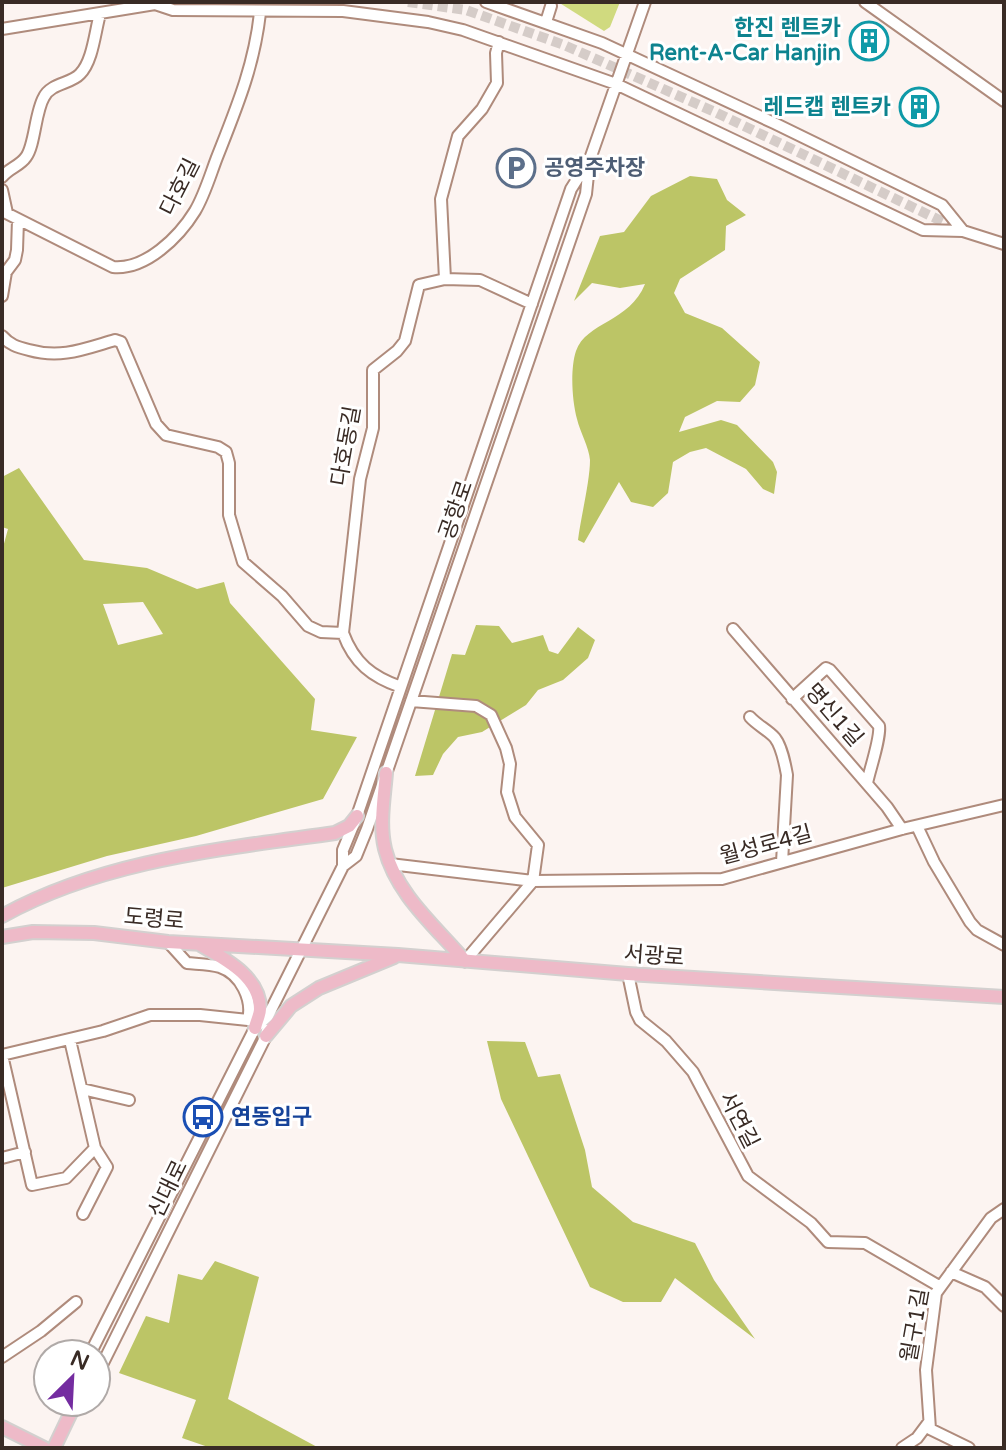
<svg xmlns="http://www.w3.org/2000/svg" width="1006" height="1450" font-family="'Varela Round','Noto Sans KR',sans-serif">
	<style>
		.green { fill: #d0da7f }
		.forest { fill: #bcc566; fill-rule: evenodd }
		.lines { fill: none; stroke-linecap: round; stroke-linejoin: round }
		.minor-tunnel { stroke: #d5ccc8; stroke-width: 10; stroke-dasharray: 10 5; stroke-linecap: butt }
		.minor-casing { stroke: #af8b7c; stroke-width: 14 }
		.major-casing { stroke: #d3d0cf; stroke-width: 16 }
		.minor { stroke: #fff; stroke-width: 10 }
		.major { stroke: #eebac8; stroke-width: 12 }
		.labels { text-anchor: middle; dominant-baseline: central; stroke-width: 6; stroke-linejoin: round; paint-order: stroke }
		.culture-label { font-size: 22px; font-weight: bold; fill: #0d838f; stroke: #fff; text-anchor: end }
		.service-label { font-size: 22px; font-weight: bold; fill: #4e5e75; stroke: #fff; text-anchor: start }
		.street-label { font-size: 22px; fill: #392b25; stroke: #fff }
		.transit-label { font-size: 22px; font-weight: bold; fill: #164399; stroke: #fff; text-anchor: start }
	</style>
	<rect width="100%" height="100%" fill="#fcf4f1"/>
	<path class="green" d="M558,2H620L610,27L604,31Z"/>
	<path class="forest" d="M690,176L717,179L727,200L746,215L726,226L725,250L680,279L674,293L685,313L722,328L760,362L755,385L740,402L717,401L685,417L679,432L721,420L737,425L773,462L777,472L774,494L763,489L746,469L706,448L690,452L673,462L668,493L653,507L631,502L619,482L584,543L578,540C581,516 590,481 590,460C589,447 580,432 577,419C572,401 570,369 576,351C586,322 630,322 645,284L620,288L592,283L574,301L600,236L624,232L651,196Z
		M19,468L84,560L147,568L197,589L224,582L230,603L315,699L311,730L357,737L323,799L196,836L107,856L2,888V551L8,529L2,527V477ZM143,602L163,634L118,645L103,604Z
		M476,625L499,626L512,643L543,635L549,651L558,654L578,627L595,640L588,658L563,680L538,690L526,705L482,732L458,737L443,754L433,775L415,776L452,654L465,655Z
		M487,1041L525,1042L538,1077L560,1074L585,1150L592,1187L633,1222L695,1243L714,1280L755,1339L675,1278L661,1302H623L590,1287L501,1099Z
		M215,1261L259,1277L228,1399L319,1448H211L182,1438L196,1400L119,1373L146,1316L169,1323L178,1274L202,1280Z"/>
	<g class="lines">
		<path class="minor-tunnel" d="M408,2L466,10L564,45L715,112L962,231
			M157,4L188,2"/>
		<defs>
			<path id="minor" d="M486,2L602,43L774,123L942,205L963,231
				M865,2L1004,101
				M546,22L551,6
				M2,29L155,4L173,10L343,11L428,22L463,30L616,84L923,230L963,231L1004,244
				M2,177C9,168 20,166 26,157C35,145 35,112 44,97C51,83 71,84 80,74C93,61 95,31 100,14
				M2,190L7,213
				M2,211L113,267C146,270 179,237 195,211C204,196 210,176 216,160C236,109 254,67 260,13
				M445,279L480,280L532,304
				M2,296L6,272L15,260L17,250L18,220
				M2,336C10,345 17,347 29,350C61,359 84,349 115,340L121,342L156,424L166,435L218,447L226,452L229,463V515L243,562L282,596L308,626L321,632L343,633
				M733,629L887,807L902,829
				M401,687C372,677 354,663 343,633L360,479L373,428V370L397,351L405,341L419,285L445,279L441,199L458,136L482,109L497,83L496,53L499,42
				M792,699L826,668L830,670L879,726C881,737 870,769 867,783
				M750,717C757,725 768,730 775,738C782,747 785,764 787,775L782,862
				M917,826L934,862L970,922L977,930L1004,945
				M390,864L533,881L538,845L515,817L507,792L510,764L506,748L491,715L476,706L411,701
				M343,866L356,856L367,829L586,194L589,165
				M465,961L533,881L722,879L902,829L1004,805
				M628,974L636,1012L640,1020L666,1041L693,1072L748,1176L811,1223L828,1242L865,1243L939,1286
				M70,1040L95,1148L107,1167L83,1214
				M2,1055L103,1031L150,1015H200L248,1020C253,1000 241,974 220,967C210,964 197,964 187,963L168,942
				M2,1055L32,1185L66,1178L95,1148
				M82,1089L129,1100
				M2,1158L25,1152
				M951,1272L985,1287L1004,1306
				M90,1354L255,1028L268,1016L343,866V850L357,816L571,189L590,159L645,2
				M2,1357L41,1331L76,1302
				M96,1377L266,1036L267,1030
				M902,1448L917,1438L929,1422
				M969,1448L930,1429L926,1370L936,1293L991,1218L1004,1209"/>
			<path id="major" d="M386,773C384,798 379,824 385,849C396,894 436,927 465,961
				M2,916C103,860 222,849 335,833L349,826L357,816
				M2,937L33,932L94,933L168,942L398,955L628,974L1004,997
				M199,944C223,958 260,976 260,1009C260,1015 256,1022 255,1028
				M266,1036L291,1006L319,988L394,957
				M2,1427L44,1448
				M54,1448L76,1402"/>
		</defs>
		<use href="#minor" class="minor-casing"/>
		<use href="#major" class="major-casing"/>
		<use href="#minor" class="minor"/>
		<use href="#major" class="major"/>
	</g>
	<defs>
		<symbol id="building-ring" viewBox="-11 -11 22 22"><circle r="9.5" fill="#fff" stroke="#0f9aa8" stroke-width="1.5"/><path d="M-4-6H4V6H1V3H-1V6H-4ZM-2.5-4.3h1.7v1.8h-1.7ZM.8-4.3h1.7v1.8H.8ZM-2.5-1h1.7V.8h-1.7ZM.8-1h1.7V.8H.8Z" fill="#0f9aa8"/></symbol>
		<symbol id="parking-ring" viewBox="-11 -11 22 22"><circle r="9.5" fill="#fff" stroke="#5c6f8a" stroke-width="1.5"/><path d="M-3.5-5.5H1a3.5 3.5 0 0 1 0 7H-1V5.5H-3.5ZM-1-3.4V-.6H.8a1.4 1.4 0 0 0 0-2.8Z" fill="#5c6f8a"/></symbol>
		<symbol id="bus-ring" viewBox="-11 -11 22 22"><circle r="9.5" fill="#fff" stroke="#1a4fb4" stroke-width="1.5"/><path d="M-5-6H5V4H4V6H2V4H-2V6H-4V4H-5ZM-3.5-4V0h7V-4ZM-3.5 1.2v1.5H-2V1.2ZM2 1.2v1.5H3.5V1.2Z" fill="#1a4fb4"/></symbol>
	</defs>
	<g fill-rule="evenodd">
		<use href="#building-ring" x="847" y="19" width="44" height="44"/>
		<use href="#building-ring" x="897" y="85" width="44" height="44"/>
		<use href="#parking-ring" x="494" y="146" width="44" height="44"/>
		<use href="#bus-ring" x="181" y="1095" width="44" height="44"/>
	</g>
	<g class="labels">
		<g class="culture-label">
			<text x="841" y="28">한진 렌트카<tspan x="841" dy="25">Rent-A-Car Hanjin</tspan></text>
			<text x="891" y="107">레드캡 렌트카</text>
		</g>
		<g class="service-label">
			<text x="544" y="168">공영주차장</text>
		</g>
		<g class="street-label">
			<text transform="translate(180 187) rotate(-63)">다호길</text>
			<text transform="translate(346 446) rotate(-80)">다호동길</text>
			<text transform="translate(456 510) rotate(-71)">공항로</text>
			<text transform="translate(834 715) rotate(49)">명신1길</text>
			<text transform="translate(766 845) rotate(-15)">월성로4길</text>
			<text transform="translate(154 919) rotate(5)">도령로</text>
			<text transform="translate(654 956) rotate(4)">서광로</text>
			<text transform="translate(739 1120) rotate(63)">서연길</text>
			<text transform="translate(168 1189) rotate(-64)">신대로</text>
			<text transform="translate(915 1325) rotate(-80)">월구1길</text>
		</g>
		<g class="transit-label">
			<text x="231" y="1117">연동입구</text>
		</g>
	</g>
	<rect width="1006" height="1450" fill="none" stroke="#392b25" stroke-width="8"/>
	<g transform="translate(72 1378) rotate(24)"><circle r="38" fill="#ffffff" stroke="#b0aaa8" stroke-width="2"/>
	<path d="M0-6L14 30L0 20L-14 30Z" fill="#742ca0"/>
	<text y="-12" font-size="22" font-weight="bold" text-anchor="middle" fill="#392b25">N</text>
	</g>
</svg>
